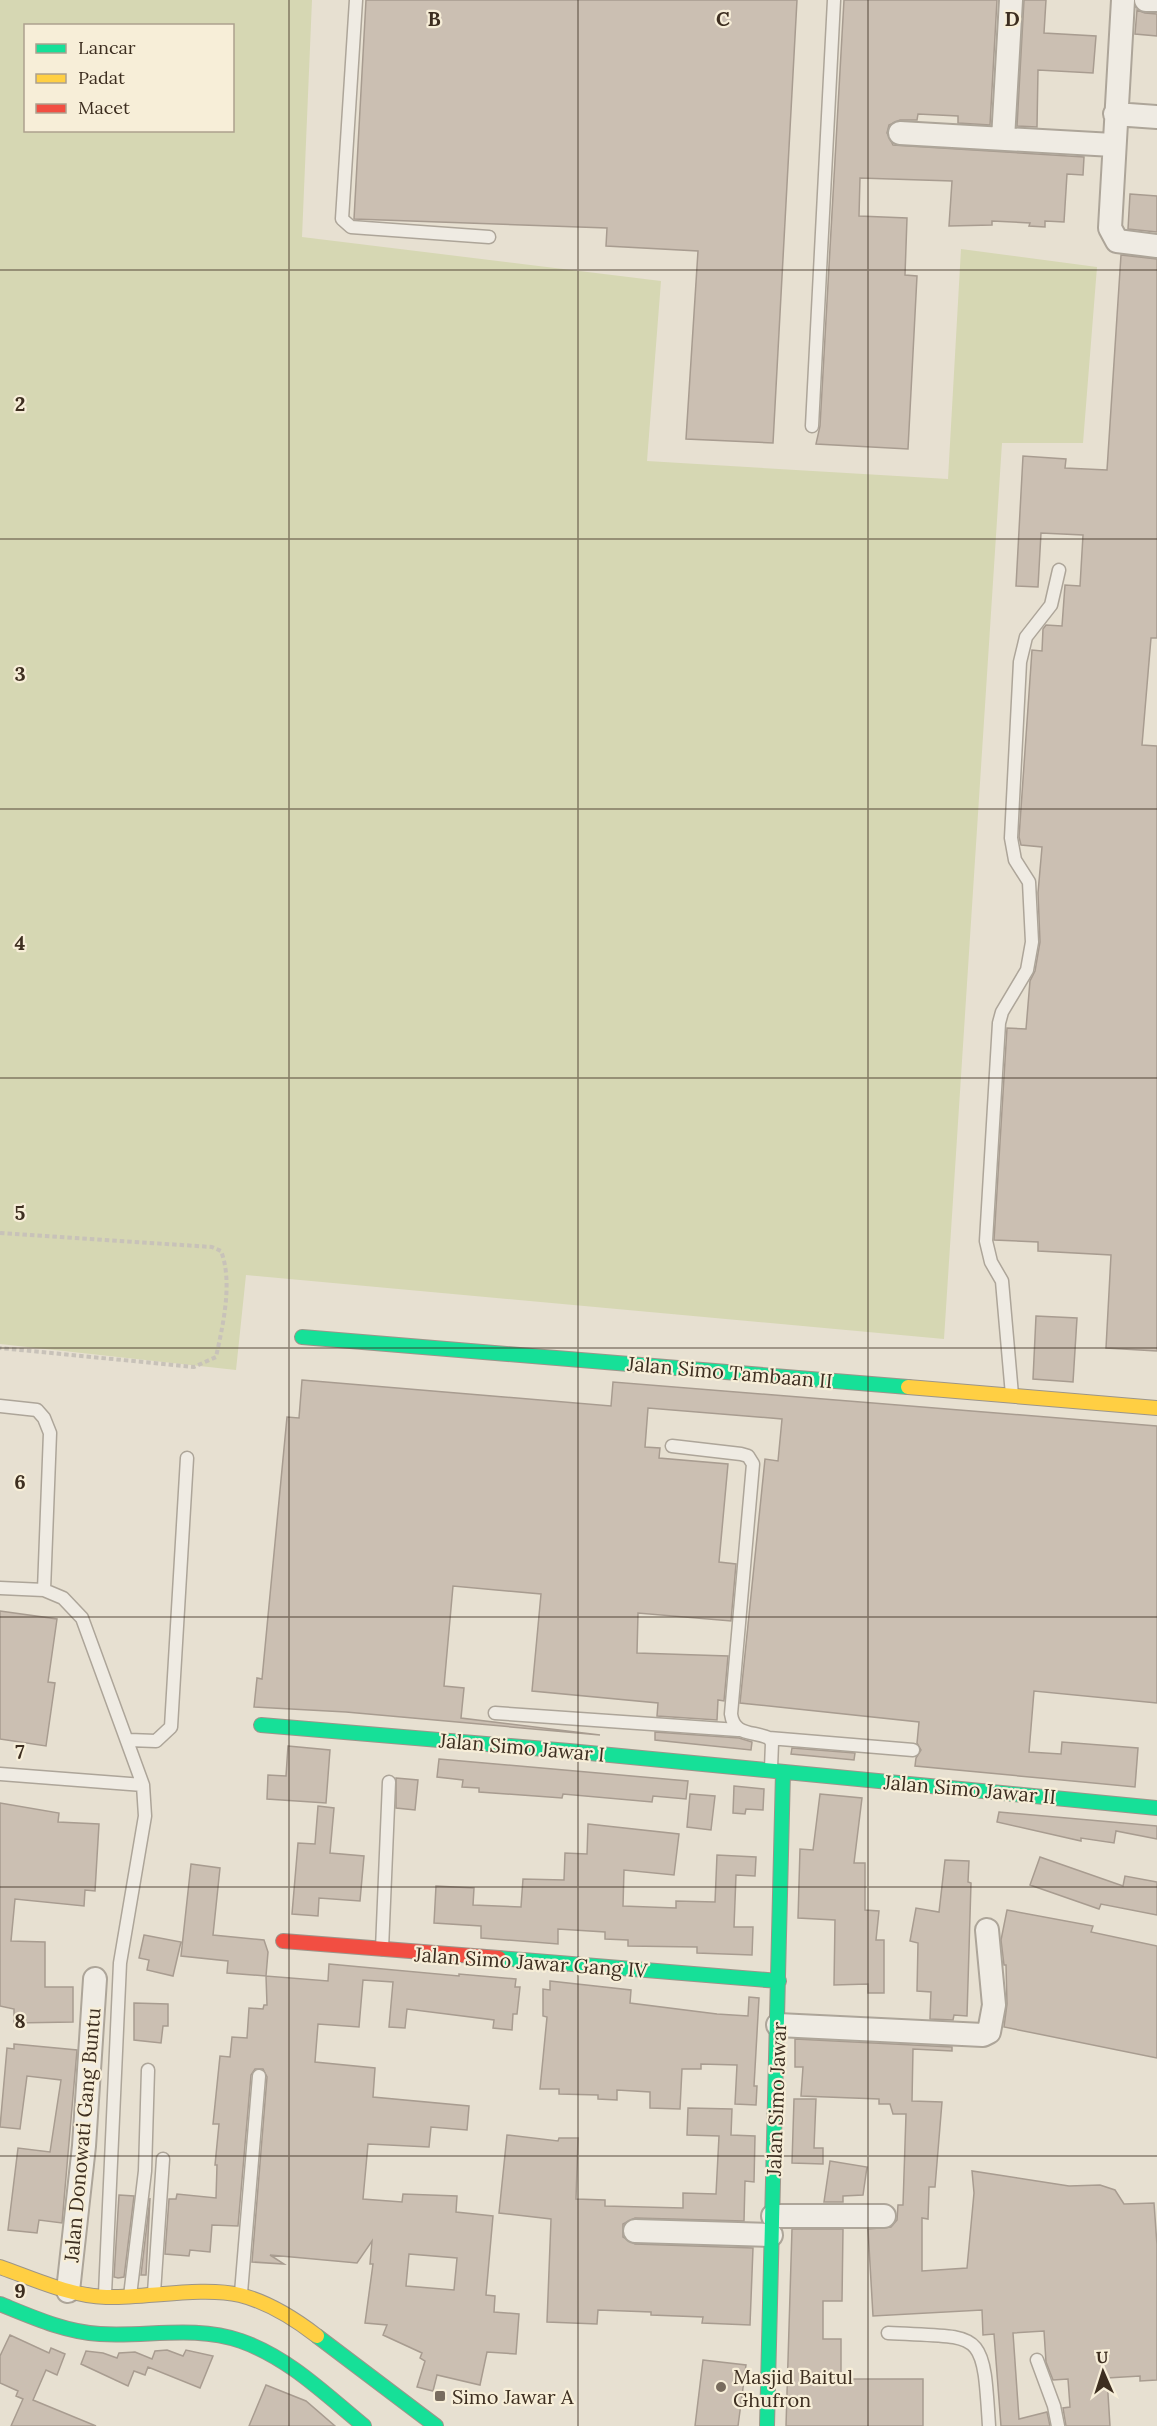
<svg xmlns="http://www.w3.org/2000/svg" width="1157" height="2426" font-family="Lora,serif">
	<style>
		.green { fill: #d6d7b3; fill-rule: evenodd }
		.building { fill: #cbbfb2; stroke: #a89c90; stroke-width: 1.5; fill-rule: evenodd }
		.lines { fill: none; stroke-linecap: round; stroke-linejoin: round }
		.lane-casing { stroke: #ada599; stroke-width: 15 }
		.street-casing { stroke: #ada599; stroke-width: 26 }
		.fast-casing { stroke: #9c958a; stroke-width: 16 }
		.slow-casing { stroke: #9c958a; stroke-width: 16 }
		.jam-casing { stroke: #9c958a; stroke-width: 16 }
		.path { stroke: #c8c2b9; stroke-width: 4; stroke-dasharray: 4.5 3; stroke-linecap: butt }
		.lane { stroke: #efebe3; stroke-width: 12 }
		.street { stroke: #efebe3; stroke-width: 22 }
		.fast { stroke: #16e098; stroke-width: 14 }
		.slow { stroke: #ffcf43; stroke-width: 14 }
		.jam { stroke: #f24e42; stroke-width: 14 }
		.grid { fill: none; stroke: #3d2e20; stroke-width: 1.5; stroke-opacity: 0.55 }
		.poi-dot { fill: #786c5e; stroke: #f7eed8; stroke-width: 2 }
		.labels { text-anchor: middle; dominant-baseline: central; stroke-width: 4.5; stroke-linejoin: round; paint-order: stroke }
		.street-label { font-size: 20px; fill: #3d2e20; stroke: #f7eed8 }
		.poi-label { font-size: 20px; fill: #3d2e20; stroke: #f7eed8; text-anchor: start }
		.grid-label { font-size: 20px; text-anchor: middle; font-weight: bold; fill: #3d2e20; stroke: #f7eed8; stroke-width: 4.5; stroke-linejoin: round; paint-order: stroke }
	</style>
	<rect width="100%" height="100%" fill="#e7e0d1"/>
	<path class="green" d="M0,0H312L302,237L661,281L647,461L948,479L961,249L1097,267L1083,443H1002L944,1339L246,1275L236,1370L0,1344ZM26,26H232V130H26Z"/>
	<path class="building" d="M366,0H797L773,443L686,439L698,251L606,246L607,228L354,219Z
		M844,0H997L990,125L958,123V116L918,114L917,120H900L889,125L887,133L893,145L1084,157L1083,175L1067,174L1064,222L1045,221V227L1029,226L1030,223L992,221V225L949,226L952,181L860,178L859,216L907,218L905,275L917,276L908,449L816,444L820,426Z
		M1024,0H1046L1044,33L1096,36L1093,73L1038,70L1037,127L1017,126Z
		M1137,10L1145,13L1157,14V36L1135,34Z
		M1130,194L1157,196V232L1128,229Z
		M1121,255L1157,259V638H1151L1142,745L1157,746V1351L1106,1348L1111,1255L1038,1251V1242L994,1240L1007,1028L1026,1029L1030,981L1035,971L1040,942L1038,893L1042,847L1021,845L1019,837L1032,650L1042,651L1043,629L1046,625L1062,626L1065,585L1080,586L1083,535L1041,533L1038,587L1016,586L1023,456L1066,459L1065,468L1107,470Z
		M1036,1316L1077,1318L1073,1382L1033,1379Z
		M302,1380L611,1406L613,1382L1157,1426V1703L1034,1691L1029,1752L1061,1754L1062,1742L1138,1748L1135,1787L915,1766L916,1758L921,1750L917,1743L919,1722L740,1703L765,1459L778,1461L782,1419L648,1408L645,1447L660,1448L659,1458L728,1464L719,1562L736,1564L731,1621L638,1613L637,1653L728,1656L724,1701L718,1700L717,1720L657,1716L658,1703L532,1691L541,1594L453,1586L444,1686L464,1688L461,1718L600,1735L346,1712L254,1707L257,1678L262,1679L287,1417L299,1418Z
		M0,1611L57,1619L48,1682L55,1683L46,1746L0,1739Z
		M655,1732L739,1738L752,1742L751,1750L655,1740Z
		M288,1746L330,1750L326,1803L267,1799L268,1775L286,1776Z
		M792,1748L855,1753L854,1760L791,1754Z
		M439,1759L688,1781L686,1799L653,1796L652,1802L563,1794L562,1798L479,1792V1788L462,1787L463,1780L437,1777Z
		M396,1778L418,1780L415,1810L396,1808Z
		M734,1786L764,1789L763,1810L746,1809L745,1814L733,1813Z
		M690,1794L715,1796L711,1830L687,1827Z
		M820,1794L862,1798L854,1863H865V1910L879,1911L876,1940H884V1993H868V1984L834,1985L835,1920L798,1918L800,1849L813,1850Z
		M0,1803L59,1813L58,1822L99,1824L95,1891L85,1890L84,1906L15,1899L11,1941L45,1942V1987H73V2022L14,2023V2009L0,2006Z
		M318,1806L334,1808L330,1853L364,1856L360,1901L319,1898L318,1916L292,1914L298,1843L315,1844Z
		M999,1812L1157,1826V1839L1116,1831L1114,1843L1081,1838V1841L997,1822Z
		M588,1824L679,1834L674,1875L624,1870L623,1906L676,1908V1901L715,1902L717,1855L756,1857L755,1876L736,1875L734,1927H753L752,1955L697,1953V1947L628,1946V1940L605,1939V1932L558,1929V1944L481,1938V1926L434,1923L436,1886L474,1888L473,1905L521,1907L523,1879L564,1880L565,1853L587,1854Z
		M1040,1857L1123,1886L1125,1876L1157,1882V1915L1101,1904L1099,1909L1030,1885Z
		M945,1860L969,1861L968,1882L971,1883L967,2016L954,2015L953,2020L930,2019L931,1992L917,1991L918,1943L910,1941L916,1908L939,1912Z
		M191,1864L220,1868L213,1935L264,1940L268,1952L266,1976L227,1973L228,1961L181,1956Z
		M1007,1910L1093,1926L1091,1932L1157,1946V2058L1004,2027L1007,2004L1006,1965H1004L1001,1940Z
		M144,1935L181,1942L173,1976L147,1970L149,1960L139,1958Z
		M329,1964L459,1976V1974L516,1979L515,1987H520L517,2014H513L512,2030L493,2028L494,2020L407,2009L405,2028L389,2027L393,1982L363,1980L359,2027L318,2024L315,2062L375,2068L373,2097L469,2106L467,2130L431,2127L429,2147L368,2144L363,2199L402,2202L403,2194L457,2196L456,2212L493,2216L486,2295L495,2296L494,2312L519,2314L516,2354L487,2352L480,2385L437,2375L433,2391L417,2387L425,2361L420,2358L422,2353L383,2335L387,2325L365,2323L373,2264H370L372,2241L357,2263L270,2255L284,2264L252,2262L267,2077L263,2069H255L251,2075L238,2226L212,2225L210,2252L190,2250L189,2256L165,2254L169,2199H176L177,2194L216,2198L217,2165H215L219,2124H213L220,2056L230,2057L232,2037L247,2038L249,2008L263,2009L264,2005H267L266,1976L328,1981ZM409,2254L457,2258L454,2290L406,2286Z
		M550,1981L631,1990L630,2003L717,2014L748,2016L749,1997L759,1998L754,2086H757L756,2105L735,2104L737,2065L701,2064V2069H682L680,2109L650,2108V2092L617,2090V2100L598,2099V2095L559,2094V2089H540L547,2017L543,2016V1989L550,1990Z
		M134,2003L168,2004V2026H163L161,2043L134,2040Z
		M795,2039L952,2047V2051L913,2049L912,2101L942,2102L935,2187H929L928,2219L922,2218V2271L967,2268L974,2193L972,2171L1069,2186L1100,2185L1115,2190L1124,2204L1154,2203L1157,2245V2380L1140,2381V2376L1107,2378L1110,2426H1066L1063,2408L1070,2407L1068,2379L1053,2380L1046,2362L1044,2331L1013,2333L1019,2419L1047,2412L1050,2426H1001L994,2334L983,2335L982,2310L873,2316L868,2229L891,2227L897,2220L898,2205H903L906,2114H893L890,2104H879V2099L801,2096L803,2067H795Z
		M14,2044L77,2050L62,2223L39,2220L37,2233L8,2230L18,2148L50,2152L61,2080L27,2076L20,2129L0,2127L7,2048L14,2049Z
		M794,2099H816L814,2148H823V2164L792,2163Z
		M688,2108L732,2109L731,2135L755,2136L754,2182L745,2181L744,2221L635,2218L623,2224V2237L635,2244L753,2248L750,2325L702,2323L703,2317L651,2315V2312L598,2310L597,2324L547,2322L551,2219L499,2213L507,2135L558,2141L559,2138H578L576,2199L605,2200V2206L683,2208V2193L716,2194L719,2136L687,2135Z
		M830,2161L867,2167L863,2195L843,2196V2202H824Z
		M119,2195L134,2196L124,2277L118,2278L114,2277Z
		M150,2198L146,2275H141Z
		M792,2229H843L842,2301H823V2339H841V2379H923V2426H786Z
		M10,2335L49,2353L51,2348L65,2354L57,2375L46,2370L33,2400L96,2426H11L23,2399L16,2396L18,2391L0,2383V2356Z
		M167,2350L183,2356L186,2350L213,2356L200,2388L148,2367L145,2375L134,2371L128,2386L81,2364L86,2351L103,2353L117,2358L119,2353L135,2352L152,2359L155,2351Z
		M703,2360L746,2365L738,2426H695Z
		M266,2385L306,2401L335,2426H249Z"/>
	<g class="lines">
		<defs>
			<path id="lane" d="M356,0L342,219L351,227L489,237
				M812,426L834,0
				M1012,1395L1002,1281L991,1262L986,1241L999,1023L1002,1012L1027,970L1032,942L1029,882L1015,860L1011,838L1020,662L1026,637L1051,605L1059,570
				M0,1406L37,1410L44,1418L50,1433L44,1590L63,1598L82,1618L143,1785L145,1816L120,1963L105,2294
				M672,1446L741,1454L748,1456L753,1464L731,1714C734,1736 753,1731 769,1738L772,1743L771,1768
				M0,1588L44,1590
				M495,1713L738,1730
				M769,1738L913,1750
				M129,1740L156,1741L171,1727L187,1458
				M0,1774L143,1785
				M382,1949L389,1782
				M154,2293L163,2159
				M241,2293L259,2076
				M130,2296L145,2171L148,2070
				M888,2333C983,2338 983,2327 989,2426
				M1037,2360L1054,2406L1058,2426"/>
			<path id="street" d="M1123,0L1110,228L1117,241L1157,246
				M1146,0H1157
				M1115,114L1157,117
				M900,133L1113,145
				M1003,139L1011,0
				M778,2025L983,2035L989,2032L994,2005L987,1930
				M773,2216H884
				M635,2231L771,2235
				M68,2291L84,2146L95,1979"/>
			<path id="fast" d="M302,1337L908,1387
				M261,1725L569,1751L1157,1808
				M499,1958L779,1981
				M0,2304C32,2317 65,2332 100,2334C148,2337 194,2325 241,2341C289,2358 325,2394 364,2426
				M317,2336L436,2426
				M767,2426L783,1772"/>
			<path id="slow" d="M908,1387L1157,1408
				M0,2267C34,2279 70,2296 106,2297C146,2298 203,2286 240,2295C268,2302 295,2319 317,2336"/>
			<path id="jam" d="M283,1941L499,1958"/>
		</defs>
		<use href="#lane" class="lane-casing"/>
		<use href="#street" class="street-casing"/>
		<use href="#fast" class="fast-casing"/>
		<use href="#slow" class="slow-casing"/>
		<use href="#jam" class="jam-casing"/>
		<path class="path" d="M0,1233L212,1247L221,1251C233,1282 223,1325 216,1357L194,1367L0,1348"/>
		<use href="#lane" class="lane"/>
		<use href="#street" class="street"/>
		<use href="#fast" class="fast"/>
		<use href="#slow" class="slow"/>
		<use href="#jam" class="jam"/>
	</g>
	<path class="grid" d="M289,0V2426M578,0V2426M868,0V2426M0,270H1157M0,539H1157M0,809H1157M0,1078H1157M0,1348H1157M0,1617H1157M0,1887H1157M0,2156H1157"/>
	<g class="poi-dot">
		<circle cx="721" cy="2387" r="6"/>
		<rect x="434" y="2390" width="12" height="12" rx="3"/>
	</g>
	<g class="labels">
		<g class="street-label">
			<text transform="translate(730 1372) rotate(5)">Jalan Simo Tambaan II</text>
			<text transform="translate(522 1747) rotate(5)">Jalan Simo Jawar I</text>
			<text transform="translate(970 1789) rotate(5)">Jalan Simo Jawar II</text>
			<text transform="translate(531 1962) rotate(4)">Jalan Simo Jawar Gang IV</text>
			<text transform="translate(776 2099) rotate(-88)">Jalan Simo Jawar</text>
			<text transform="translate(82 2135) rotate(-85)">Jalan Donowati Gang Buntu</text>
		</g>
		<g class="poi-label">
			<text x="733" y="2376">Masjid Baitul<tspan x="733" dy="23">Ghufron</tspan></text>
			<text x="452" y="2396">Simo Jawar A</text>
		</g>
	</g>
	<g class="grid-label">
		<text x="434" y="26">B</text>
		<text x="723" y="26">C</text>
		<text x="1012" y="26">D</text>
		<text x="20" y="411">2</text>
		<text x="20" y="681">3</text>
		<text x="20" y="950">4</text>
		<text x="20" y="1220">5</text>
		<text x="20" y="1489">6</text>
		<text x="20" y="1759">7</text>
		<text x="20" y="2028">8</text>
		<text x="20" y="2298">9</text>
	</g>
	<rect x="24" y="24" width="210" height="108" fill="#f7eed8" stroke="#ada18e" stroke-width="1.5"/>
	<rect x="36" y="44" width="30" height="9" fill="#16e098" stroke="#ada18e" stroke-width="1.5"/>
	<text x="78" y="54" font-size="18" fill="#3d2e20">Lancar</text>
	<rect x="36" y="74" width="30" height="9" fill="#ffcf43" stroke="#ada18e" stroke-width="1.5"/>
	<text x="78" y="84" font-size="18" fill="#3d2e20">Padat</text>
	<rect x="36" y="104" width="30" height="9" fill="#f24e42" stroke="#ada18e" stroke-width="1.5"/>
	<text x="78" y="114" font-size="18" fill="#3d2e20">Macet</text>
	<g transform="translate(1103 2372) rotate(357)" stroke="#f7eed8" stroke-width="4.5" paint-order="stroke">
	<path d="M0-4.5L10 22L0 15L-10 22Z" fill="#3d2e20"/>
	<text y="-9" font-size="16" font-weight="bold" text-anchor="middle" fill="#3d2e20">U</text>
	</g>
</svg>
